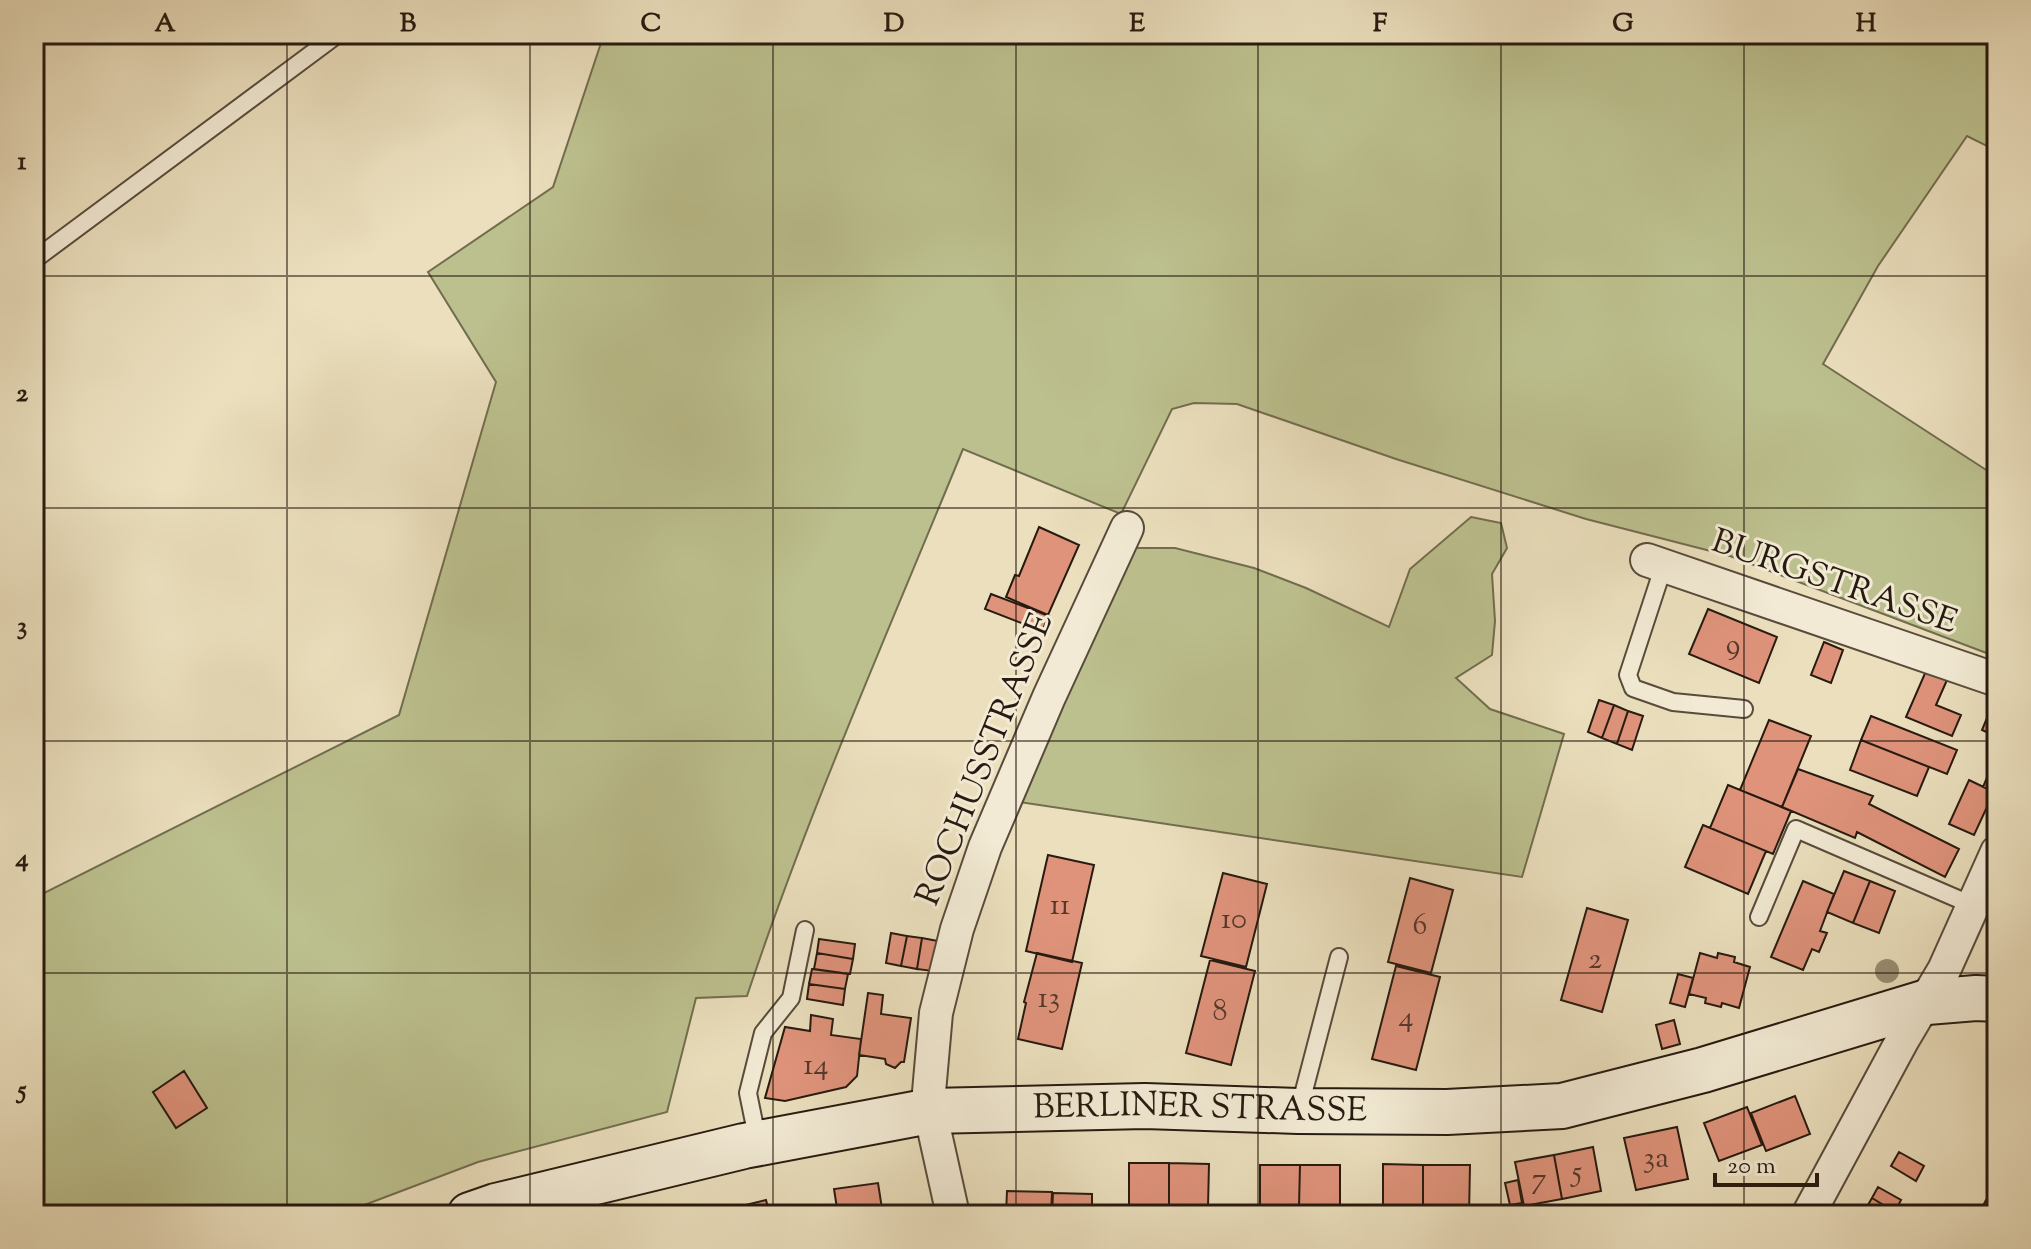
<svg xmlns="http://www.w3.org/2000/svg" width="2031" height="1249" font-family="'Sorts Mill Goudy',serif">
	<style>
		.green { fill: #bcc08e; stroke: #726d4f; stroke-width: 2 }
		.building { fill: #df937b; stroke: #271a10; stroke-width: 2 }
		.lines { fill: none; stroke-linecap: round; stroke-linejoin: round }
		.lane-casing { stroke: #584b3b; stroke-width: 20 }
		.street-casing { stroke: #584b3b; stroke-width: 36 }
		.secondary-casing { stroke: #271a10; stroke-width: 48 }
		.lane { stroke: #f2ead4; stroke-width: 16 }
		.street { stroke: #f2ead4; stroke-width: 32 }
		.secondary { stroke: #f2ead4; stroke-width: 44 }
		.tree { fill: #988e73 }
		.grid { fill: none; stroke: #271a10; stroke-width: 2; stroke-opacity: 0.55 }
		.labels { text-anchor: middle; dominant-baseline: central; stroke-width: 6; stroke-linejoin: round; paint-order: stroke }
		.number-label { font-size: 30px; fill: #55382b }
		.street-label { font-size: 34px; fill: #271a10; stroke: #f2ead4 }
		.neatline { fill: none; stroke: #271a10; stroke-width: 3 }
		.grid-label { font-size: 26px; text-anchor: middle; font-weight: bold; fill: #271a10 }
	</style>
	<rect width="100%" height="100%" fill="#ebdfbd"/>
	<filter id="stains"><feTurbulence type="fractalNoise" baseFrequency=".0025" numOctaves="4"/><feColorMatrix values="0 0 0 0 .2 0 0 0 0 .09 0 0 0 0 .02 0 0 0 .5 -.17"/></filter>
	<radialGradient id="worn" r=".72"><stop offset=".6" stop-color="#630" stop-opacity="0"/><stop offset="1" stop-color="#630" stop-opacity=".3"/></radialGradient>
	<path class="green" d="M604,34H1997V151L1967,136L1878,266L1823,364L1997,477V657L1730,556L1586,519L1396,459L1237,404L1194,403L1172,409L1121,514L963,449C889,630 809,810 747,996L696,998L667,1112L478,1162L338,1215H34V898L399,715L496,382L428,272L553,187Z
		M1471,517L1501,523L1507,548L1492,574L1495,621L1492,655L1456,678L1490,709L1564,734L1522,877L1012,801L1129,548H1175L1254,568L1306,588L1389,627L1410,569Z"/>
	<path class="building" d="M1039,527L1079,545L1048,615L1006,597L1015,575L1019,576Z
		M991,594L1049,616L1042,631L985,609Z
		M1708,609L1777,637L1759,683L1689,654Z
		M1824,642L1843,650L1831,683L1811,675Z
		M1926,671L1947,680L1936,705L1961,715L1952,736L1906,717Z
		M1996,696L1997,697V737L1982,730Z
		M1599,700L1614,705L1602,738L1588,732Z
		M1614,705L1628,711L1617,744L1602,738Z
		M1628,711L1643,716L1632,750L1617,744Z
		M1871,716L1957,750L1947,774L1861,740Z
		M1769,720L1811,736L1782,807L1740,790Z
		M1861,740L1929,767L1917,796L1850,770Z
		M1997,754V793L1983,787Z
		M1798,769L1873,796L1869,804L1959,849L1945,877L1857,832L1855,838L1782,807Z
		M1969,780L1994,792L1974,835L1949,824Z
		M1728,785L1791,811L1773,854L1710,828Z
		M1703,825L1766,851L1748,894L1685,867Z
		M1048,855L1094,865L1072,962L1026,951Z
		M1844,871L1870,881L1853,923L1827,912Z
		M1223,873L1267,884L1246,967L1201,956Z
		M1410,878L1453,890L1431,973L1388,962Z
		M1803,881L1834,894L1820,931L1827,933L1819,952L1812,949L1803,970L1771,957Z
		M1870,881L1895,891L1879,933L1853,923Z
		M1587,908L1628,920L1602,1012L1561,1000Z
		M891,933L907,936L901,966L886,963Z
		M907,936L922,938L917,969L901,966Z
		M922,938L938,941L932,971L917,969Z
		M819,939L855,944L853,959L817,953Z
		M817,953L853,959L850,974L814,969Z
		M1037,953L1082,963L1062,1049L1018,1039L1026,1003L1024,1002Z
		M1700,953L1717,958L1718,953L1735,957L1734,962L1750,967L1739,1008L1722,1003L1721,1007L1705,1003L1706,998L1689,994Z
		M1210,960L1255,971L1231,1065L1186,1053Z
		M1396,966L1440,977L1416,1070L1372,1059Z
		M812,969L848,974L845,989L809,984Z
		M1678,974L1693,978L1685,1007L1670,1003Z
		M809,984L845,989L843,1005L807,999Z
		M868,993L883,995L881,1014L911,1018L904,1062H901L895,1068L886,1064L885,1059L859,1055Z
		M811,1015L833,1019L831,1035L861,1039L857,1076L846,1087L785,1101L765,1098L785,1027L810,1031Z
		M1674,1020L1680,1044L1662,1049L1656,1025Z
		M184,1071L207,1108L176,1128L153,1092Z
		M1795,1096L1810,1134L1766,1151L1751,1113Z
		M1747,1107L1762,1145L1719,1161L1704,1123Z
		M1677,1127L1688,1179L1636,1190L1624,1138Z
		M1997,1141V1163L1987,1157Z
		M1593,1147L1601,1191L1562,1199L1554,1155Z
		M1899,1152L1924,1166L1916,1181L1891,1166Z
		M1554,1155L1562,1199L1524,1206L1515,1162Z
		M1129,1163H1169V1206H1129Z
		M1169,1163L1209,1164L1208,1207L1169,1206Z
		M1383,1164L1423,1165V1210L1383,1209Z
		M1260,1165H1300L1299,1207H1260Z
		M1300,1165H1340V1208L1299,1207Z
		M1423,1165H1470L1469,1215H1423Z
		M1518,1180L1522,1203L1510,1205L1505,1183Z
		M878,1183L883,1215H838L834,1189Z
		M1878,1187L1901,1200L1895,1212L1872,1198Z
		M1007,1191L1052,1192L1051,1215H1006Z
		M1053,1193L1092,1194V1215H1052Z
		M1872,1198L1895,1212L1893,1215H1869L1864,1212Z
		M766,1200L770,1215H701L725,1210Z
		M1986,1200L1997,1205V1215H1978Z"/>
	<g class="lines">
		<defs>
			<path id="lane" d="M34,260L338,34
				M1664,565L1628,675L1633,688L1673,702L1744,709
				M1759,917L1796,829L1972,905
				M1299,1110L1339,957
				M758,1142L748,1093L763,1033L791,998L805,930"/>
			<path id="street" d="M1647,560L1997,680
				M953,1215L930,1111L929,1092L936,1013L957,929L985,847L1049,697L1127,528
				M1808,1215L1903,1039L1944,970L1997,852"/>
			<g id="secondary">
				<path id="s1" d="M470,1215L496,1206L744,1146L930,1111L1145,1106L1298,1111L1447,1112L1562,1106L1703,1070L1927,1002L1976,998L1997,999"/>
			</g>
		</defs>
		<use href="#lane" class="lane-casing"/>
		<use href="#street" class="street-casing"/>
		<use href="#secondary" class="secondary-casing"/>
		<use href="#lane" class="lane"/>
		<use href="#street" class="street"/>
		<use href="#secondary" class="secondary"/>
	</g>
	<circle class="tree" cx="1887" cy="971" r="12"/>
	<path class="grid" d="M287,34V1215M530,34V1215M773,34V1215M1016,34V1215M1258,34V1215M1501,34V1215M1744,34V1215M34,276H1997M34,508H1997M34,741H1997M34,973H1997"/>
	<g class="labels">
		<g class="number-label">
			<text x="1733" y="646">9</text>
			<text x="1060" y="906">11</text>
			<text x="1234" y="920">10</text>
			<text x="1420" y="926">6</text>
			<text x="1595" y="960">2</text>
			<text x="1049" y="999">13</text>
			<text x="1220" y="1012">8</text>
			<text x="1406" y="1018">4</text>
			<text x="816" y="1066">14</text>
			<text x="1656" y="1159">3a</text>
			<text x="1577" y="1173">5</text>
			<text x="1539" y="1180">7</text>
		</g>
		<g class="street-label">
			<text transform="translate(1834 583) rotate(19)">BURGSTRASSE</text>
			<text transform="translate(986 760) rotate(-68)">ROCHUSSTRASSE</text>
			<text stroke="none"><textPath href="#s1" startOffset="742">BERLINER STRASSE</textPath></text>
		</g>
	</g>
	<rect width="2031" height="1249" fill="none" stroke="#ebdfbd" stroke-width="88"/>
	<path d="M1715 1173v12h102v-12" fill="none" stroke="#271a10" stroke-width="4"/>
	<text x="1727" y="1173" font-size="24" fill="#271a10" stroke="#f2ead4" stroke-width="6" paint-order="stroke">20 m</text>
	<rect x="44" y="44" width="1943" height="1161" class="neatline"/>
	<g class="grid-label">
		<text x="165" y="31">A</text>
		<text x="408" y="31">B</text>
		<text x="651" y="31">C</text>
		<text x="894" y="31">D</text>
		<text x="1137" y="31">E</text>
		<text x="1380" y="31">F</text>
		<text x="1623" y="31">G</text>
		<text x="1866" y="31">H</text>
		<text x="22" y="169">1</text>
		<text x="22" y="401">2</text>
		<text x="22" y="634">3</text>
		<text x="22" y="866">4</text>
		<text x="22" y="1098">5</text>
	</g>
	<rect width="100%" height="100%" filter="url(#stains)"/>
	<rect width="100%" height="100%" fill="url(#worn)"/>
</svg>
